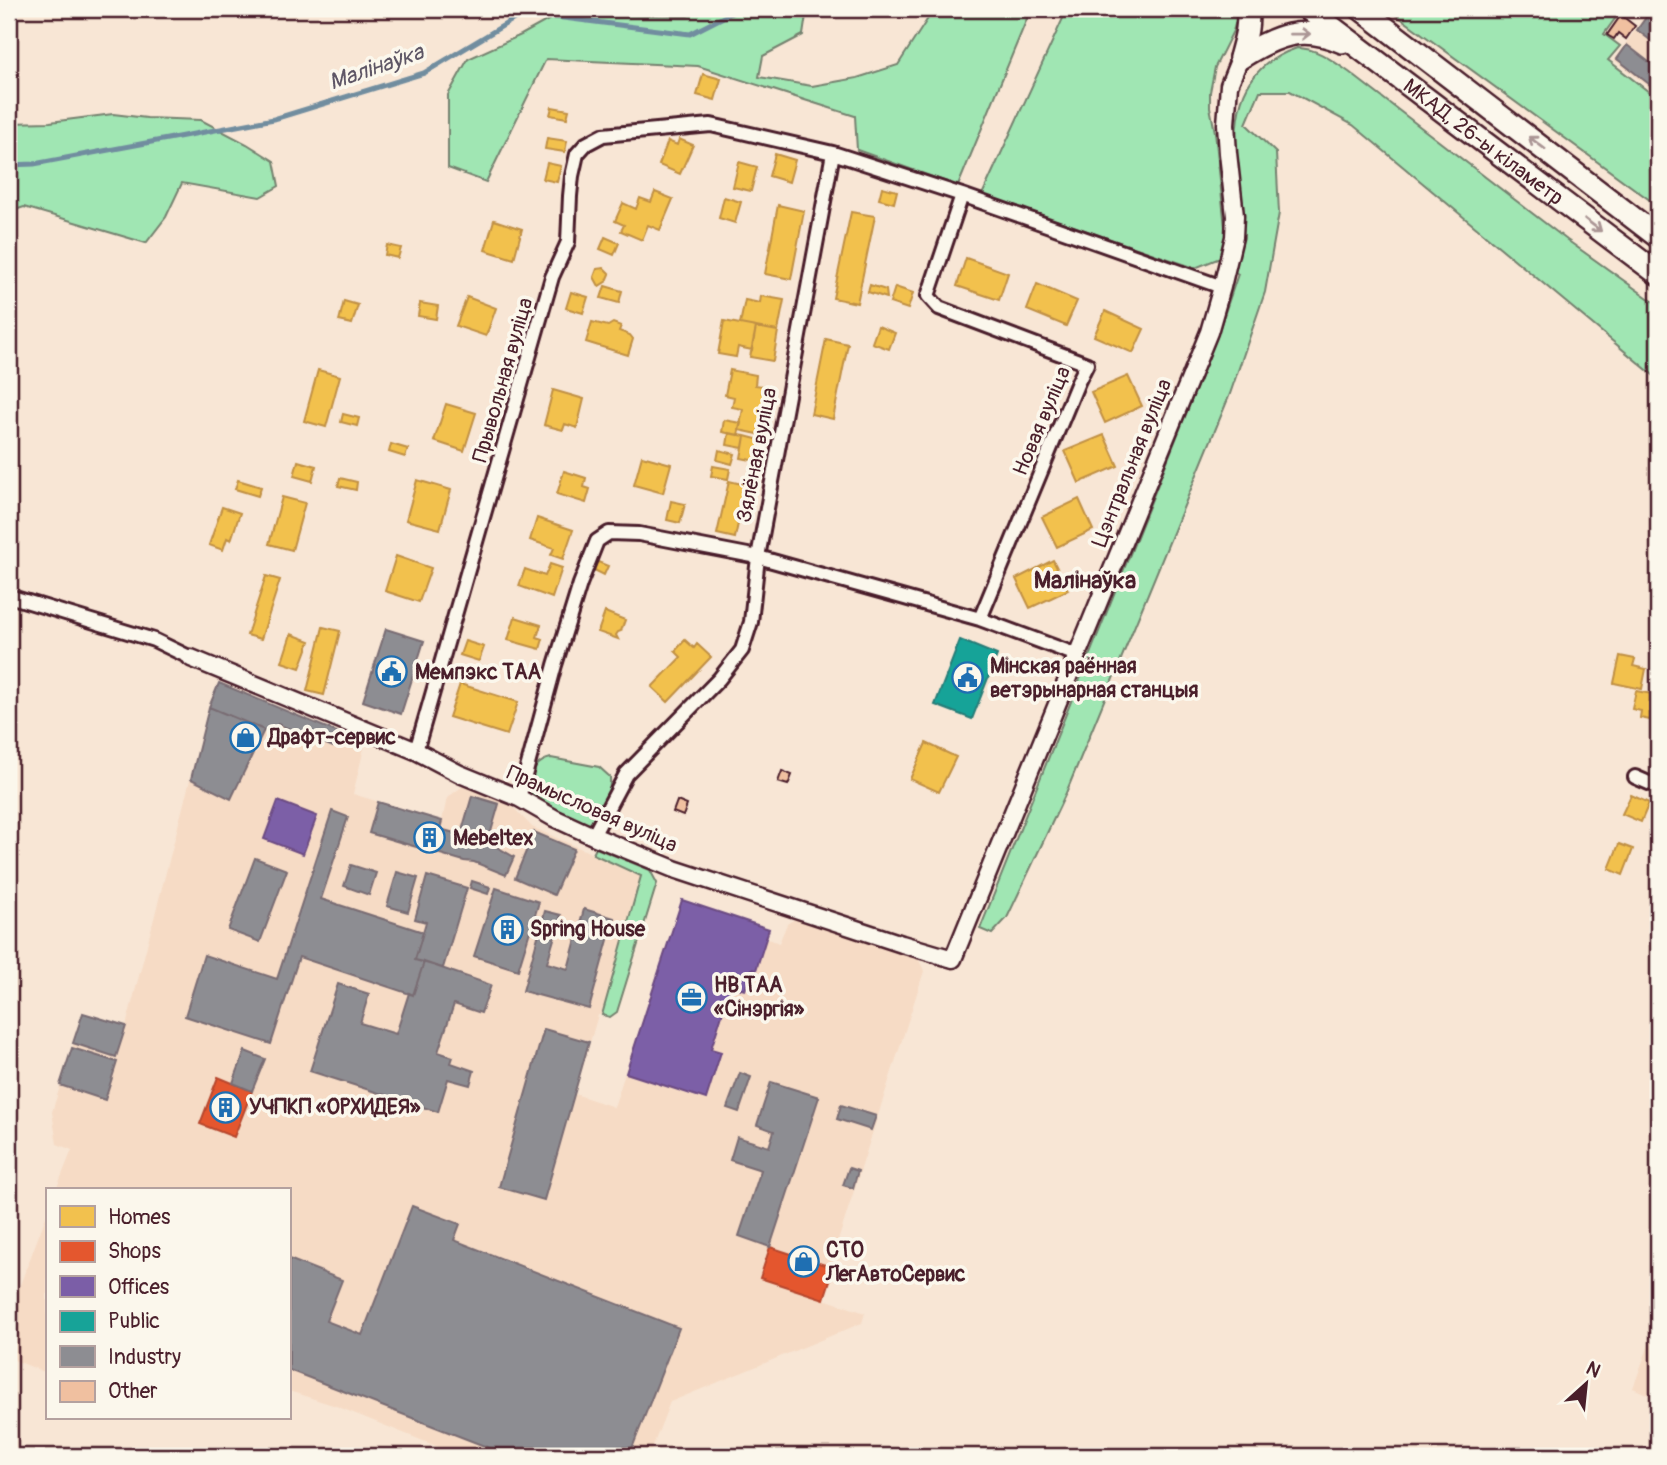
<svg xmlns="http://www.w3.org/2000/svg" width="1667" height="1465" font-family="Pangolin,sans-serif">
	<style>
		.built { fill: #f6dbc5 }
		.green { fill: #a0e6b3; stroke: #75826f; stroke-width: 2 }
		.homes { fill: #f2c14e; stroke: #c09044; stroke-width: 2 }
		.shops { fill: #e4572e; stroke: #b6462d; stroke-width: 2 }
		.offices { fill: #7b5ea7; stroke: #6c4b82; stroke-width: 2 }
		.public { fill: #17a398; stroke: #267b77; stroke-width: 2 }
		.industry { fill: #8d8d92; stroke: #796c73; stroke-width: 2 }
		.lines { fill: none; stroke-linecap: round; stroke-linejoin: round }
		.stream { stroke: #718d9f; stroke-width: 5 }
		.building { fill: #f0c0a0; stroke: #4a1f2b; stroke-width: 2 }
		.minor-casing { stroke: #4a1f2b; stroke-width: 18 }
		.tertiary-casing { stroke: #4a1f2b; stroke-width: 21 }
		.trunk-casing { stroke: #4a1f2b; stroke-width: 26 }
		.minor { stroke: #fbf7ec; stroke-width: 12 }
		.tertiary { stroke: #fbf7ec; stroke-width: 16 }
		.trunk { stroke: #fbf7ec; stroke-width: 21 }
		.oneway { stroke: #ab9695 }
		.labels { text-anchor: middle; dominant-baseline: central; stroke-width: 7; stroke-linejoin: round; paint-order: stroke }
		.street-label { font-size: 21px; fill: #4a1f2b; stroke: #fbf7ec }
		.poi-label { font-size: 21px; font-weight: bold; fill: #4a1f2b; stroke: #fbf7ec; text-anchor: start }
		.water-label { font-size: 23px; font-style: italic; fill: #5e5665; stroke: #fbf7ec }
		.quarter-label { font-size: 24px; font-weight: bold; fill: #4a1f2b; stroke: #fbf7ec }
	</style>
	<rect width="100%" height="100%" fill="#f8e6d5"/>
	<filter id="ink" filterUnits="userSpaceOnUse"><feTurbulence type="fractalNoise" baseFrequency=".0143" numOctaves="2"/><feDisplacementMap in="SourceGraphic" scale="14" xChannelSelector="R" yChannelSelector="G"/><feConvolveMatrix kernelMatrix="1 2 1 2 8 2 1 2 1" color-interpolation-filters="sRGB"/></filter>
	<g filter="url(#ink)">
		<path class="built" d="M1648,12L1658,18V94L1614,60Z
			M219,683L365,744L353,794L442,821L447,798L463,786L506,800L532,827L641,875L602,1015H598L575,1094L614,1107L682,900L769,929L766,938L779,943L787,924L793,920H800L919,960L924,971L830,1266L834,1268L824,1299L865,1313L862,1323L670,1402L649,1456H461L336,1406L289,1391V1190H56L72,1150L57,1144L52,1112L83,1013L126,1026L209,707Z
			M47,1214V1373L9,1358V1314Z
			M1658,1320V1399L1633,1388Z"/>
		<path class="green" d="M568,9H577L614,15L687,16L706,9H807L803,35L763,56L759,77L812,86L857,78L898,65L934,9H1031L958,186L857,150L855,116L698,66L546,59L486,182L448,168V95L468,59L521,35Z
			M1057,9H1238V14L1233,31L1215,67L1210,92V107L1215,132L1226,237L1220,258L1195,268L982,195L1065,14Z
			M1388,9H1622L1604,34L1620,46L1608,60L1658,99V206Z
			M1297,48C1317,48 1333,61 1349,72L1567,240L1658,305V379L1353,125L1290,91H1260L1246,124L1276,153L1279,213L1265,292L1230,394L1066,793L1007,918L992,934L980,929L1216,339L1238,274L1233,271C1235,251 1239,231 1238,211C1238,147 1219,74 1297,48Z
			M113,114L147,118L201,120L247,144L274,161L279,186L260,197L182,183L166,217L146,243L24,207L9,212V123L50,122Z
			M551,758L599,767L610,777C611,796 603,813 588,825L534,798L528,789C533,774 533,762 551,758Z
			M596,848L650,870L657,883L617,1012L610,1017L602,1015L641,876L593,854Z"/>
		<path class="homes" d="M703,74L721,79L715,100L697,95Z
			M552,107L569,110L567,118L550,115Z
			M547,138L567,141L565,152L545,149Z
			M679,139L693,145L680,174L659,165L668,141L677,145Z
			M775,154L795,160L789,182L769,176Z
			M739,162L757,167L751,191L733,187Z
			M547,163L561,166L557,182L543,179Z
			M882,187L897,191L894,203L879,199Z
			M655,192L673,199L660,230L648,225L642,240L621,231L624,225L615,221L623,203L636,209L640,198L651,202Z
			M724,197L741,202L735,223L719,218Z
			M778,205L804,211L791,279L765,274Z
			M851,212L875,216L857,303L833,298Z
			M494,220L522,229L514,259L485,250Z
			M605,237L619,243L614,255L600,249Z
			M387,245L401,248L398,258L385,255Z
			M966,258L1008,273L999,300L957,286Z
			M604,268L610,274L607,281L599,286L594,277L597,269Z
			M1037,284L1077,301L1066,326L1027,310Z
			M870,285L886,290L887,298L868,292Z
			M605,286L622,291L619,303L601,298Z
			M895,287L913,293L908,309L890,303Z
			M571,292L588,297L583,313L566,308Z
			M761,296L784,300L778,331L740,324L745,300L760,303Z
			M467,297L496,308L486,336L456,326Z
			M344,301L358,305L352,324L339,321Z
			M420,303L438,306L436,319L418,316Z
			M1105,311L1144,329L1133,353L1094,336Z
			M724,321L756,327L752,350L738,347L736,357L718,354Z
			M592,322L608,326L613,323L621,326L619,331L630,335L633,339L628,355L586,342Z
			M878,326L895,333L889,349L872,343Z
			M756,327L778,331L773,361L750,357Z
			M826,339L848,344L833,419L811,414Z
			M318,370L340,376L326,427L304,421Z
			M730,370L756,375L755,385L763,386L762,393L774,395L771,409L763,408L758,434L739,430L743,409L732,407L734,397L725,395Z
			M1128,376L1142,406L1105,423L1091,392Z
			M553,390L584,399L577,428L565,424L563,430L544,425Z
			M446,404L476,413L464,451L434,441Z
			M343,414L359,418L357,426L341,422Z
			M724,420L741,423L738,435L722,432Z
			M729,433L745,436L743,448L727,445Z
			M1104,435L1118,466L1079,483L1065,451Z
			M745,436L760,440L756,461L741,458Z
			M391,444L408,449L405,457L389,452Z
			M719,450L735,454L732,464L717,460Z
			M642,456L671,464L663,493L634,485Z
			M298,461L316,466L312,481L294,476Z
			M713,466L730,469L728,479L711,476Z
			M564,471L586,478L584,487L590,489L586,503L557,494Z
			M340,478L357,482L356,490L338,486Z
			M238,480L261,487L258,496L235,489Z
			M417,480L451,490L440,529L406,520Z
			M729,481L746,485L735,538L717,534Z
			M282,497L305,503L292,550L269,544Z
			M1079,499L1093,530L1057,547L1042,517Z
			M671,501L685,504L680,523L667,520Z
			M222,507L240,513L231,540L227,538L223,550L209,545Z
			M537,518L573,530L563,559L551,555L554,548L530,540Z
			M396,556L431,568L419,602L385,591Z
			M593,560L608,566L604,575L590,568Z
			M1053,560L1068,590L1030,608L1016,579Z
			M550,564L562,568L552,598L519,586L525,569L545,576Z
			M266,576L280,580L261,639L247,635Z
			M605,612L625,620L621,631L618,632L616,635L618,639L598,632Z
			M515,617L541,625L537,637L543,639L540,649L508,640Z
			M323,627L340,631L324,695L307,691Z
			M291,634L310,641L300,668L282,662Z
			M685,640L694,648L697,644L711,657L668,702L652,687L681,657L675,651Z
			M465,641L484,647L479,661L460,655Z
			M1620,656L1635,659L1633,666L1646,669L1642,689L1614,683Z
			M460,684L518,702L507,735L449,717Z
			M1636,691L1658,695L1655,721L1640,718L1641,711L1632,709Z
			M926,743L956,757L939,792L910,779Z
			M1631,795L1649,803L1641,822L1622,814Z
			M1619,844L1633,849L1623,875L1609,869Z"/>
		<path class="shops" d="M218,1077L252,1091L234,1137L200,1124Z
			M770,1247L834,1268L824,1299L760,1278Z"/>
		<path class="offices" d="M278,801L317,816L303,854L264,839Z
			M682,900L769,929L756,970L752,969L745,990L731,986L711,1049L721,1052L706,1099L626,1073Z"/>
		<path class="public" d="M960,640L997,655L972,719L935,705Z"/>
		<path class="industry" d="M1649,13L1658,20V46L1637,30Z
			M1627,45L1658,69V91L1617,59Z
			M386,629L424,641L401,714L363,701Z
			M219,683L339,733L333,747L278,724L274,734L209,707Z
			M209,707L264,730L231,799L191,779Z
			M472,796L499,804L488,842L461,834Z
			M378,802L442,821L440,829L488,842L514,857L506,875L474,862L464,861L369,833Z
			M332,811L348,817L321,899L423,932L415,960L424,962L413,995L299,957L271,1044L185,1016L204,955L277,979Z
			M534,832L574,849L554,895L515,878Z
			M255,858L287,870L260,942L228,930Z
			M351,865L376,873L369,895L344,886Z
			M397,872L418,878L408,912L387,906Z
			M427,876L467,888L443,968L415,960L426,922L415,919Z
			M472,881L490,887L488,894L470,888Z
			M496,888L539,902L518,970L474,956Z
			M584,909L614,918L589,1009L523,991L545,911L561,915L547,963L568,969Z
			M424,962L491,985L481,1013L454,1004L438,1052L453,1057L451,1063L474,1071L470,1085L448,1079L438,1112L310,1071L338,984L369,994L360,1023L396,1034L409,993L413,995Z
			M83,1013L126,1026L116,1057L73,1043Z
			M544,1029L589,1042L544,1200L499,1187Z
			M72,1048L117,1062L105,1100L60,1085Z
			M245,1051L265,1059L252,1091L233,1083Z
			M740,1073L751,1077L739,1112L727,1108Z
			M771,1082L819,1097L770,1247L739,1236L761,1170L730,1160L737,1137L769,1147L774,1131L757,1125Z
			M841,1105L876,1116L871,1130L837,1119Z
			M849,1168L858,1171L853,1188L843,1185Z
			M412,1206L460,1224L454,1240L679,1328L629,1456H510L289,1370V1259L342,1280L326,1321L362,1335Z"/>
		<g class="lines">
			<path class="stream" d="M9,165L34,164L274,119L424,73L524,13L690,34L739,9"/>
		</g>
		<path class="building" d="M1621,15L1635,26L1626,39L1618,33L1614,39L1607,35Z
			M782,771L792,775L788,785L778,782Z
			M677,801L687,805L683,816L673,812Z"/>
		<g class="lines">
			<defs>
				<path id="minor" d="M833,153L962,195L1222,287
					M962,195L928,296L939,308L1087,364L1078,382L980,619
					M9,596L154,640L191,658
					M416,751L552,277L568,242L570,196L572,176L577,154L586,144L603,135L711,125L833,153L758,557L751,622L742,650L719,679L626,774L593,836
					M1635,777L1658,787
					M519,798L555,665L580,584L597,541L609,533L639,534L758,557L980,619L1077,655"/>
				<path id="tertiary" d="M191,658L416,751L460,774L519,798L554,818L593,836L674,869L902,944L953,959L1209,332L1222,287L1234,237L1235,216L1228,153L1226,124L1229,85L1240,58"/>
				<g id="trunk">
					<path id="s1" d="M1308,9L1658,274"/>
					<path d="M1361,9L1658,237"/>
					<path d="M1240,58C1275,36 1302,24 1342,42"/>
					<path d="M1240,58C1244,42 1250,26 1247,9"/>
				</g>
			</defs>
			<use href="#minor" class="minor-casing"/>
			<use href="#tertiary" class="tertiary-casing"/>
			<use href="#trunk" class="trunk-casing"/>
			<use href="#minor" class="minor"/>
			<use href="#tertiary" class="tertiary"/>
			<use href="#trunk" class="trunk"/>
		</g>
		<defs><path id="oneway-shaft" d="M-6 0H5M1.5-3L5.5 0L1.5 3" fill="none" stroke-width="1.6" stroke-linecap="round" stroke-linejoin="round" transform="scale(1.75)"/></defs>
		<g class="oneway">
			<use href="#oneway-shaft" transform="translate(1300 34) rotate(-1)"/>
			<use href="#oneway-shaft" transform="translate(1537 143) rotate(-143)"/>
			<use href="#oneway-shaft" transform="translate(1593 225) rotate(37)"/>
		</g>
	</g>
	<defs>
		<symbol id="civic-ring" viewBox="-11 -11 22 22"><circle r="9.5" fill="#fbf7ec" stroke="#1f6fb2" stroke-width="1.5"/><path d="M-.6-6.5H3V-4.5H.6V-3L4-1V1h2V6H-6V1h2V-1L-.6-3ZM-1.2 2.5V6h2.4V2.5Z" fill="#1f6fb2"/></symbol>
		<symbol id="shop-ring" viewBox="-11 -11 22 22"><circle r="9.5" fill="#fbf7ec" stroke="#1f6fb2" stroke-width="1.5"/><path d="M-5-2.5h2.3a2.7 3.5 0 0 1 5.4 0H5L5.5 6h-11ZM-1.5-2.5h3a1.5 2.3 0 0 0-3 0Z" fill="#1f6fb2"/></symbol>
		<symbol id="building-ring" viewBox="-11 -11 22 22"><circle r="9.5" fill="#fbf7ec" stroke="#1f6fb2" stroke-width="1.5"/><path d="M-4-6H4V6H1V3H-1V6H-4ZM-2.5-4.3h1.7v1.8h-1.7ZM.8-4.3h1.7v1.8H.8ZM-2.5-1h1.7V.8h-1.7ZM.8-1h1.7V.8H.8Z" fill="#1f6fb2"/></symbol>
		<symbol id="office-ring" viewBox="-11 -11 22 22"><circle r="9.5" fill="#fbf7ec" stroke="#1f6fb2" stroke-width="1.5"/><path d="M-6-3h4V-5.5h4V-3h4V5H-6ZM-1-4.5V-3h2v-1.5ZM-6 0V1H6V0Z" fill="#1f6fb2"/></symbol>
	</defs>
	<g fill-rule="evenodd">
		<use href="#civic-ring" x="374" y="654" width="35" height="35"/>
		<use href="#civic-ring" x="950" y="660" width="35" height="35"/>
		<use href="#shop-ring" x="228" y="720" width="35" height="35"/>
		<use href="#building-ring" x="412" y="820" width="35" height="35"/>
		<use href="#building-ring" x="490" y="912" width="35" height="35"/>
		<use href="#office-ring" x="674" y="980" width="35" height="35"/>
		<use href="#building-ring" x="208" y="1090" width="35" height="35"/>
		<use href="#shop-ring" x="786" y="1244" width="35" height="35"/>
	</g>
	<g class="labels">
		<g class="street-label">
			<text stroke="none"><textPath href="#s1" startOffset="220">МКАД, 26-ы кіламетр</textPath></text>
			<text transform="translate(503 380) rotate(-74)">Прывольная вуліца</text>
			<text transform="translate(1042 421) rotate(-67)">Новая вуліца</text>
			<text transform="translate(757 455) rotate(-79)">Зялёная вуліца</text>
			<text transform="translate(1132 463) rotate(-68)">Цэнтральная вуліца</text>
			<text transform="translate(592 809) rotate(24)">Прамысловая вуліца</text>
		</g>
		<g class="poi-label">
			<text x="990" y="666">Мінская раённая<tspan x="990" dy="24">ветэрынарная станцыя</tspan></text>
			<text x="415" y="672">Мемпэкс ТАА</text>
			<text x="268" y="737">Драфт-сервис</text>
			<text x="453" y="838">Mebeltex</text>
			<text x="530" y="929">Spring House</text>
			<text x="714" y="985">НВ ТАА<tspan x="714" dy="24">«Сінэргія»</tspan></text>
			<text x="249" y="1107">УЧПКП «ОРХИДЕЯ»</text>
			<text x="826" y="1250">СТО<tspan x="826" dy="24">ЛегАвтоСервис</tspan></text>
		</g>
		<g class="water-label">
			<text transform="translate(376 67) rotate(-19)">Малінаўка</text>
		</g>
		<g class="quarter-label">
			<text x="1085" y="580">Малінаўка</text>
		</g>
	</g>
	<rect width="1667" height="1465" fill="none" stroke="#fbf7ec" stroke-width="35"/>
	<rect x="18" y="18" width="1632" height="1430" fill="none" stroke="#4a1f2b" stroke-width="2.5" filter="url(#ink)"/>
	<rect x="46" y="1188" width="245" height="231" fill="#fbf7ec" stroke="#b4a19f" stroke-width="2"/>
	<rect x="60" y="1206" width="35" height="21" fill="#f2c14e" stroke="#b4a19f" stroke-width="2"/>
	<text x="108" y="1224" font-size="21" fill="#4a1f2b">Homes</text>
	<rect x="60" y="1241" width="35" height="21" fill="#e4572e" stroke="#b4a19f" stroke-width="2"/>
	<text x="108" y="1258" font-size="21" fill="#4a1f2b">Shops</text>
	<rect x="60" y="1276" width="35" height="21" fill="#7b5ea7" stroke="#b4a19f" stroke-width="2"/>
	<text x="108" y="1294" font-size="21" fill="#4a1f2b">Offices</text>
	<rect x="60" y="1311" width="35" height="21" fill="#17a398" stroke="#b4a19f" stroke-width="2"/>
	<text x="108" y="1328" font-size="21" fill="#4a1f2b">Public</text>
	<rect x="60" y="1346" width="35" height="21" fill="#8d8d92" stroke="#b4a19f" stroke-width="2"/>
	<text x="108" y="1364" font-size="21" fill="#4a1f2b">Industry</text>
	<rect x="60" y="1381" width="35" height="21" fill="#f0c0a0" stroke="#b4a19f" stroke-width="2"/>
	<text x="108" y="1398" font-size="21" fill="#4a1f2b">Other</text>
	<g transform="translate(1586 1384) rotate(27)" stroke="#fbf7ec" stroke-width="5" paint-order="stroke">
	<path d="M0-5L12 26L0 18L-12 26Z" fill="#4a1f2b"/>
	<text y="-10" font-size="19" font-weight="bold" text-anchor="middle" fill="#4a1f2b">N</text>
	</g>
</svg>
